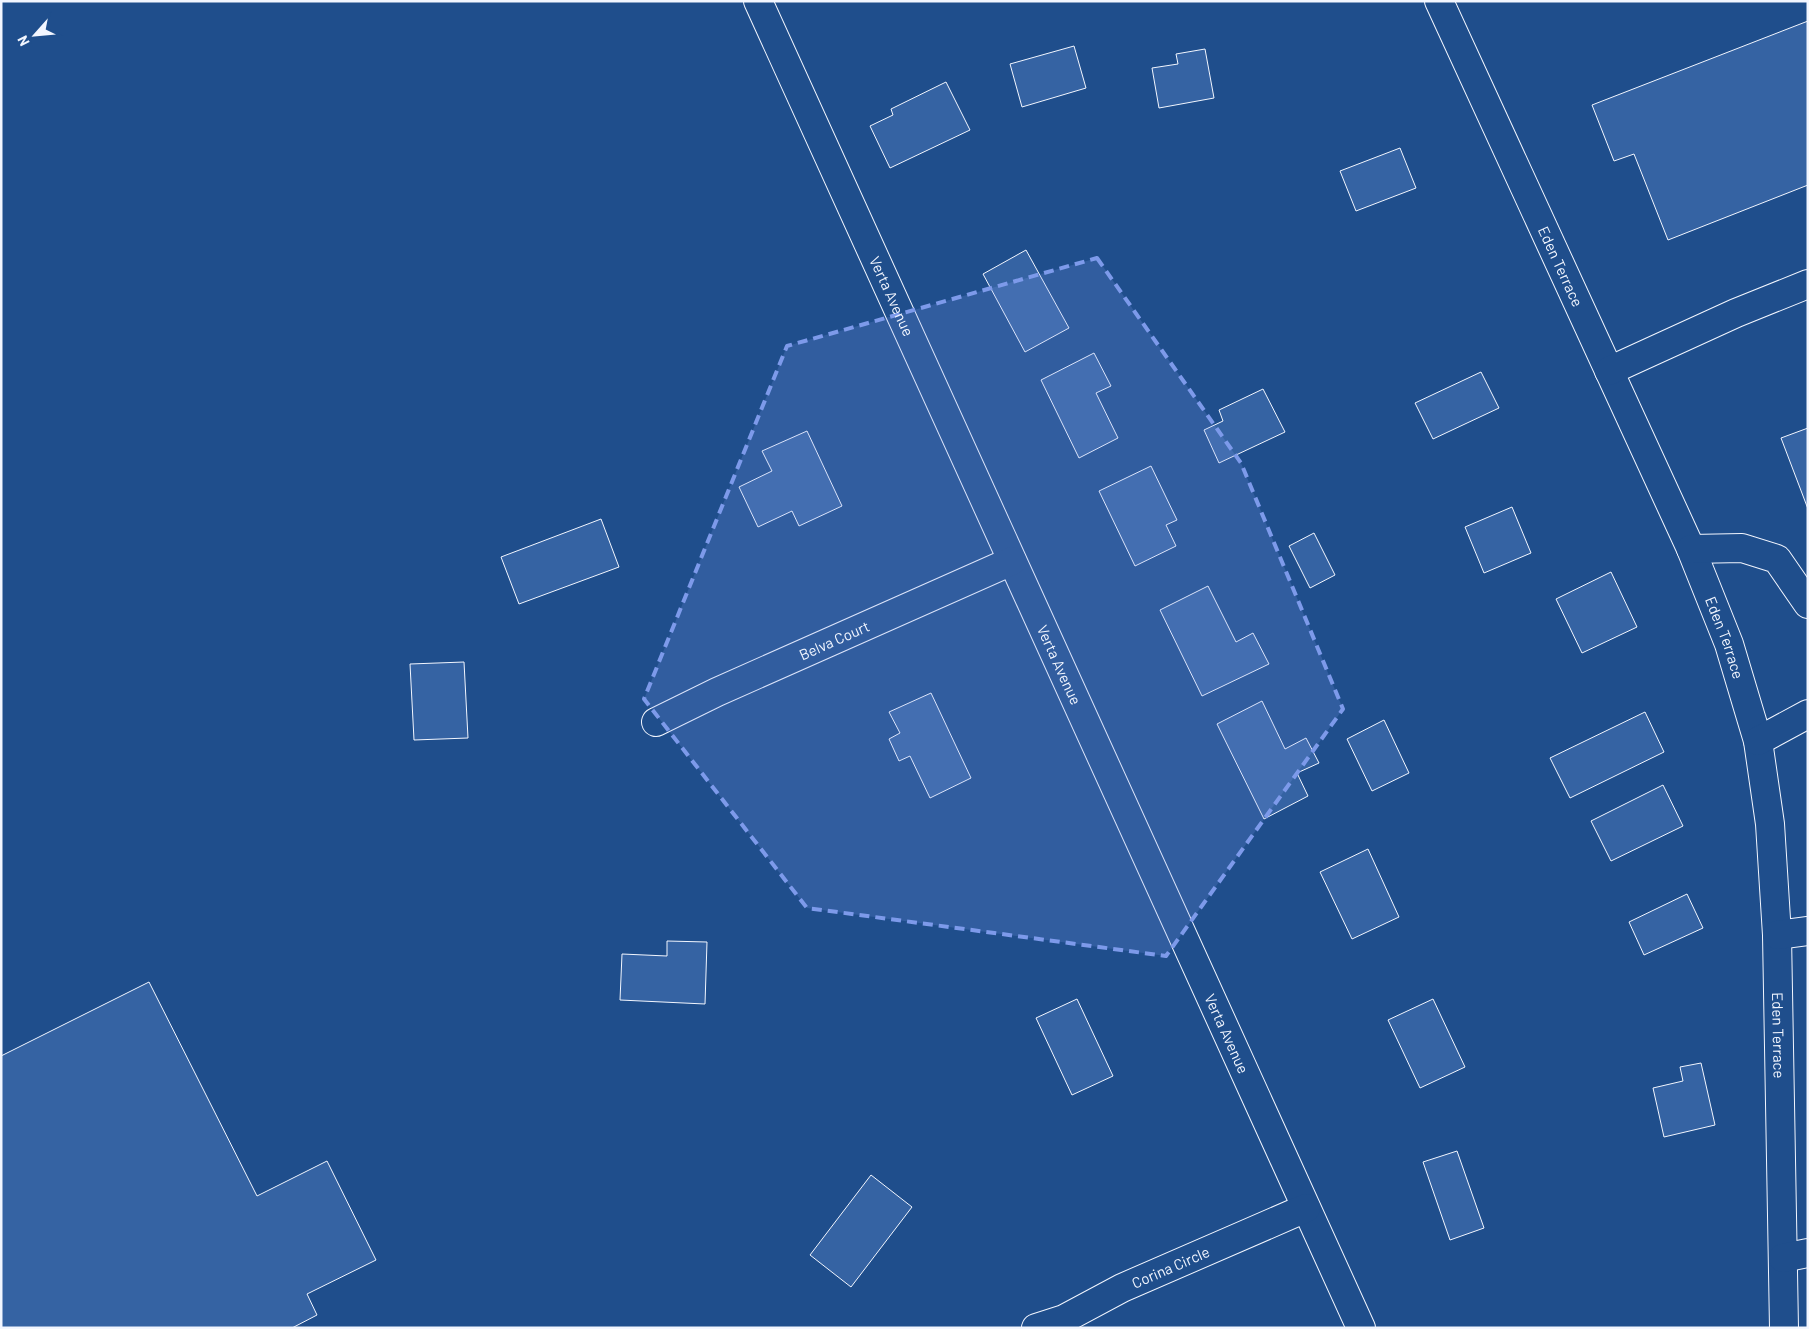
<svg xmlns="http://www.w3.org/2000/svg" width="1809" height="1329" font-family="Barlow,sans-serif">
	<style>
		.building { fill: #3563a3; stroke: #f2f6ff }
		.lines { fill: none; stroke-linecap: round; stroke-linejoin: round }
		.minor-casing { stroke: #f2f6ff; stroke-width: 30 }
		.minor { stroke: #1f4e8c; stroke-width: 28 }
		.marked { fill: #7d9aea; fill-opacity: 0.2; stroke: #7d9aea; stroke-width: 4; stroke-dasharray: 10 6; stroke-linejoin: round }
		.labels { text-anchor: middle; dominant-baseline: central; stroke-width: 4; stroke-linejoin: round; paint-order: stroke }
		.street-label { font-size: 15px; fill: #f2f6ff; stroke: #1f4e8c }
	</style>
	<rect width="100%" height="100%" fill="#1f4e8c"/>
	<path class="building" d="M1808,21V185L1668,240L1634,154L1614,161L1592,105Z
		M1074,46L1086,88L1022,107L1010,64Z
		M1205,49L1214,98L1159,108L1152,68L1178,64L1176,54Z
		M946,82L970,130L890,168L870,126L893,115L891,109Z
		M1400,148L1416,188L1356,211L1340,171Z
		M1026,250L1069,328L1025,352L983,274Z
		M1094,353L1111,386L1096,393L1118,438L1079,458L1041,380Z
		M1481,372L1499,408L1433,439L1415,403Z
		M1263,389L1285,432L1219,463L1204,430L1223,421L1219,410Z
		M1808,428V509L1781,438Z
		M807,431L842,506L799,526L792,511L758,527L739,487L772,471L762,451Z
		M1151,466L1177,520L1166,525L1176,546L1135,566L1099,491Z
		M1512,507L1531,553L1484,573L1465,527Z
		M601,519L619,567L519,604L501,557Z
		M1314,533L1335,575L1310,588L1289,546Z
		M1611,572L1637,627L1582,653L1556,599Z
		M1208,586L1236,642L1253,633L1269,664L1202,696L1160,610Z
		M464,662L468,738L414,740L410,664Z
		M931,693L971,778L930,798L910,756L899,761L889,739L900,733L889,712Z
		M1262,701L1285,749L1306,738L1319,763L1297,773L1308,796L1264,819L1217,724Z
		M1645,712L1664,752L1570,798L1550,758Z
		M1384,720L1409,773L1372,791L1347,739Z
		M1663,785L1683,826L1611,861L1591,821Z
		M1368,849L1399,917L1352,939L1320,872Z
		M1687,894L1703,928L1644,955L1629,922Z
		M667,941L707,942L705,1004L620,1000L622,954L667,956Z
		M149,982L257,1196L327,1161L376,1260L307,1294L317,1315L292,1328H1V1056Z
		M1077,999L1113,1076L1072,1095L1036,1018Z
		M1433,999L1465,1067L1420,1088L1388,1020Z
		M1701,1063L1715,1125L1664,1137L1653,1088L1683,1081L1680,1067Z
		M1457,1151L1484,1228L1450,1240L1423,1162Z
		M871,1175L912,1207L851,1287L810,1255Z"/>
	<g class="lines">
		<defs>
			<g id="minor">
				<path id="s1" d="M758,1L1361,1328"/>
				<path id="s2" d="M1439,1L1691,549L1729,644L1758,741L1770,824L1777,935L1784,1328"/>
				<path d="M1609,371L1736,313L1808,284"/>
				<path d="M1691,549L1742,548L1777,559L1808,604"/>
				<path id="s3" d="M656,722L717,692L1012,561"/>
				<path d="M1758,741L1808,714"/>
				<path d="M1777,935L1808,931"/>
				<path d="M1783,1258L1808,1253"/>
				<path id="s4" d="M1036,1328L1064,1319L1122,1288L1306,1208"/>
			</g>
		</defs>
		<use href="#minor" class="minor-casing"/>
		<use href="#minor" class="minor"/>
	</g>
	<path class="marked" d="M1097,258L1241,463L1343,709L1166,956L807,908L644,699L787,346Z"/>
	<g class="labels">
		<g class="street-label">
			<text stroke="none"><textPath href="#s2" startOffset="292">Eden Terrace</textPath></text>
			<text stroke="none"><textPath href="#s1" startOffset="324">Verta Avenue</textPath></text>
			<text stroke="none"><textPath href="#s2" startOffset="698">Eden Terrace</textPath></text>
			<text stroke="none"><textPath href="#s3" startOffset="196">Belva Court</textPath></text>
			<text stroke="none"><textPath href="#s1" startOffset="729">Verta Avenue</textPath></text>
			<text stroke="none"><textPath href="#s1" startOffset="1134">Verta Avenue</textPath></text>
			<text stroke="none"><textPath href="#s2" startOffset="1102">Eden Terrace</textPath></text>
			<text stroke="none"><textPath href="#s4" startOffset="148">Corina Circle</textPath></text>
		</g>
	</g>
	<rect width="1809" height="1329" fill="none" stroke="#f2f6ff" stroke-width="5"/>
	<g transform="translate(35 35) rotate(243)" stroke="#1f4e8c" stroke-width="4" paint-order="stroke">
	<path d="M0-4L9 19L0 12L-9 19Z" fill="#f2f6ff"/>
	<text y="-8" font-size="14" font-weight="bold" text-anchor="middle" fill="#f2f6ff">N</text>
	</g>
</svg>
